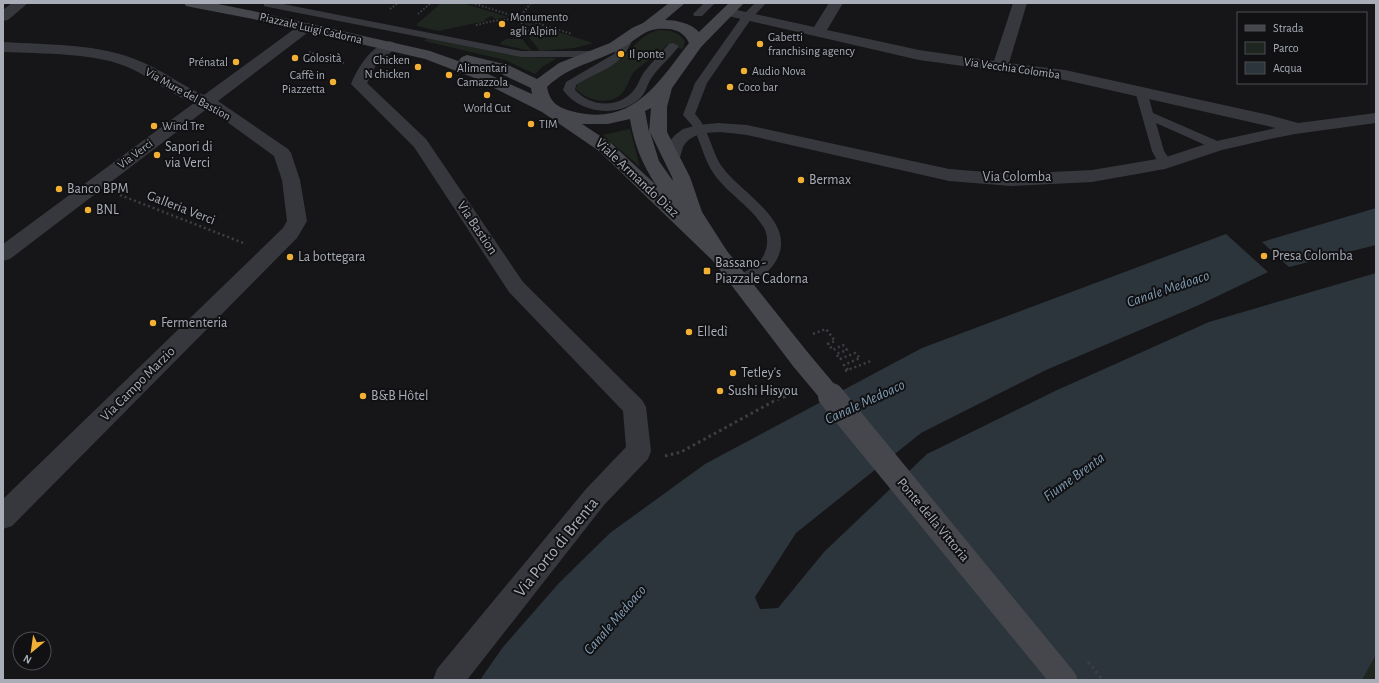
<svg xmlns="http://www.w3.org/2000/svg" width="1379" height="683" font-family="'Alegreya Sans',sans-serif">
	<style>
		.green { fill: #1e261f }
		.water { fill: #2c353c }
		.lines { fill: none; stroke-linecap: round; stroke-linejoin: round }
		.path-far2 { stroke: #3d3f44; stroke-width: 2; stroke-dasharray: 1.5 2; stroke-linecap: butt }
		.path-far1 { stroke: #3d3f44; stroke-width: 2.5; stroke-dasharray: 2 3; stroke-linecap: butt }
		.path { stroke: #3d3f44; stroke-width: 3; stroke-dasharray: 2.5 3.5; stroke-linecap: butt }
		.service { fill: #37383d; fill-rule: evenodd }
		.minor { fill: #37383d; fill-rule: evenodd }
		.secondary { fill: #45474d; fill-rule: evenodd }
		.path-bridge { stroke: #3d3f44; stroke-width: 3; stroke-dasharray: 2.5 3.5; stroke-linecap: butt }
		.secondary-bridge-far1 { stroke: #45474d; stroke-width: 20 }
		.secondary-bridge { stroke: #45474d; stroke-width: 26 }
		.poi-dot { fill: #f2b134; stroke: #111113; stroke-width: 1.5 }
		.labels { text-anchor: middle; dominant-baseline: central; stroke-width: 4; stroke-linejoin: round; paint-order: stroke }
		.far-poi-label { font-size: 12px; fill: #a8adb8; stroke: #111113; text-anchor: start }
		.far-street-label { font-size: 12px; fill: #a8adb8; stroke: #111113 }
		.poi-label { font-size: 14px; fill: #a8adb8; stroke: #111113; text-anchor: start }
		.street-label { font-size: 14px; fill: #a8adb8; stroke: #111113 }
		.water-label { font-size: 15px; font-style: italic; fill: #7f9bb3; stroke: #111113 }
		.near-street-label { font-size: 17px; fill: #a8adb8; stroke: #111113 }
	</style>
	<rect width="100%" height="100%" fill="#161618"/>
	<path class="green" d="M441,3H462L508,17L495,19L492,16L485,19L486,21L438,31L417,26V24Z
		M527,22L593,43L574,48L540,51L527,35L536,31V29L524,24Z
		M657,30C669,30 678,31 685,41L683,49L667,45C658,55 646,61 636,70C630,75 629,83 625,89C615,107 588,102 576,89L577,84C591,74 605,71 618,61C633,50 638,37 657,30Z
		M427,38L521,57L557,58L542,67L535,74L505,60L424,41Z
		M506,39H522L532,51L499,44Z
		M630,129L640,167L603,135Z
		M1376,655V680H1362Z"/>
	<path class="water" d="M1376,208V245L1289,267L1262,242Z
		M1226,234L1268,272L1199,305L1046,370L921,433L796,533L755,597L760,609L778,608L824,552L927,454L1055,391L1209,322L1376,273V655L1362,680H480L503,647L559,583L610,533L705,464L922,348Z"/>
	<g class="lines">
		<path class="path-far2" d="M472,3L572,34
			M390,9L398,3
			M418,14L431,3
			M519,18L531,3
			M476,25L493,21L519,18L522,24L529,30L524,35
			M309,52L344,63"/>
		<path class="path-far1" d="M120,195L246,244
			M813,334L826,329L835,341L828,344L833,350L843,345L847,350L836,354L840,359L855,353L860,358L844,365L848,370
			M845,371L871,361
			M784,397L795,393"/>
		<path class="path" d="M665,456L681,452L774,401L786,396"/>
		<path class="service" d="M264,3H278L521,51H598L604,54L598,57H521L268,7L264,6Z
			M704,3H715L702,16H694L693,14Z
			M755,3H766L751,19L707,83L695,114C710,130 711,152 723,168C743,195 798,222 776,261C768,274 754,284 740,289L735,287L732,283C740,270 759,270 765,252C768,245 768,235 764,228C752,207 728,194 714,174C704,160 701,142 693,127C690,122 686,119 683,115L695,83L743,15Z
			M628,35L633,38C622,69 600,69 576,85L575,90C590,107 619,109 634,90C639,84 640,77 645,71C652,62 661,53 669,44L673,43L679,46C671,57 660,66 652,77C647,84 646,94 638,100C616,118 579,113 563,90L566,82L614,54L624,36Z
			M1141,87L1145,88L1147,91L1153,113L1222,143L1224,146L1222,149H1214L1156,123L1164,151L1172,163L1170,166L1165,167L1160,166L1152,151L1135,91L1137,88Z"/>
		<path class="minor" d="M12,3H28L8,20L3,21V10Z
			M829,3H843L827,30L919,50L994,61L1013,3H1027L1009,63L1065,70L1269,115L1298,123L1376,113V123L1295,134L1270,139L1222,150L1165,169L1092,182L1011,186L949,181L747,135C729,133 694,126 683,147C681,152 681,157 678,162L672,164L666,162L663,158L665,149L669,142L675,135L683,129L698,125L718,123L747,125L949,169L1011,174L1092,170L1163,158L1212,142L1276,128L1065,80L919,60L728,16L723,15L721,12L723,9L728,8L814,27Z
			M306,23L311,24L313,27L311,30L218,101L288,149L291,153L300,180L307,221L297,238L12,526L3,529V499L283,228L287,221L282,180L274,156L208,108L10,259L3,261V244L194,103C172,95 153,79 132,69C97,52 42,54 3,52V42C49,45 99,43 142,62C164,71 182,86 204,95L301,24Z
			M390,41L395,43L398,46L376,65L367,83L426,139L523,282L642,400L646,407L651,451L648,459L604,505L467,680H433L437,669L586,489L626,447L623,411L509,292L414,147L351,84C358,67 371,46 390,41Z"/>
		<path class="secondary" d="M184,3H213L253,11L430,51L461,62L459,60L462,57L467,55L508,65L537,79L559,63L610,43L632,28L643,23L669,3H685L665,20C676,20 691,23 699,32L729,3H744L701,47L672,88L667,107V132L690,177L702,212L727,251L809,354L812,360L809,366L801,369L793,366L713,261L599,151L542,112L472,77L425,59L253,19L191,7L186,6ZM657,29C670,28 683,29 689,43C657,84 632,128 571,111C557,107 550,102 547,87C570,65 594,63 620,49C633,43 643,30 657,29ZM468,65L497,72L531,88L532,94ZM651,108L649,132L645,111ZM630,119C634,144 642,164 656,185L611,143L582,124H608ZM650,132L672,177L673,181L659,161Z"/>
		<path class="path-bridge" d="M1088,662L1103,680"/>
		<path class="secondary-bridge-far1" d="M801,360L832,397"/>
		<path class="secondary-bridge" d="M831,396L1064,680"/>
	</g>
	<g class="poi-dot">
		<circle cx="502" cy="24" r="4"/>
		<circle cx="760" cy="44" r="4"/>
		<circle cx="621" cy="54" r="4"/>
		<circle cx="295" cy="58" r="4"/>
		<circle cx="236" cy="62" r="4"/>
		<circle cx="418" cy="67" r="4"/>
		<circle cx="744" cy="71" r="4"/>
		<circle cx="449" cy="75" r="4"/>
		<circle cx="333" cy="82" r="4"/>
		<circle cx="730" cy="87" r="4"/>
		<circle cx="487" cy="95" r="4"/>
		<circle cx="531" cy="124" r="4"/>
		<circle cx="154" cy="126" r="4"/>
		<circle cx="157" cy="155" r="4"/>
		<circle cx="801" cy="180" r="4"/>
		<circle cx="59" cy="189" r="4"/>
		<circle cx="88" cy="210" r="4"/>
		<circle cx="1264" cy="256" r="4"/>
		<circle cx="290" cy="257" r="4"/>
		<rect x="703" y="267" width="8" height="8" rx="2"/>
		<circle cx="153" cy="323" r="4"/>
		<circle cx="689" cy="332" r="4"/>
		<circle cx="733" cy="373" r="4"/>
		<circle cx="720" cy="391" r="4"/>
		<circle cx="363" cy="396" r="4"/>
	</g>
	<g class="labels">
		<g class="far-poi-label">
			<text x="510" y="17">Monumento<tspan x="510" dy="14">agli Alpini</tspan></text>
			<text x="768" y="37">Gabetti<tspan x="768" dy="14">franchising agency</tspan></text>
			<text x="629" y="54">Il ponte</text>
			<text x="303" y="58">Golosità</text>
			<text x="410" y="60" text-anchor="end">Chicken<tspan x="410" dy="14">N chicken</tspan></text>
			<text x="228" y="62" text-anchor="end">Prénatal</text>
			<text x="457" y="68">Alimentari<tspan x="457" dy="14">Camazzola</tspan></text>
			<text x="752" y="71">Audio Nova</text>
			<text x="325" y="75" text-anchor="end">Caffè in<tspan x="325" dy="14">Piazzetta</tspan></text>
			<text x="738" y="87">Coco bar</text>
			<text x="487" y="108" text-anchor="middle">World Cut</text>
			<text x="539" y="124">TIM</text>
			<text x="162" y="126">Wind Tre</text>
		</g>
		<g class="far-street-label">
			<text transform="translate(311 28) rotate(13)">Piazzale Luigi Cadorna</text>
			<text transform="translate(1012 68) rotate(8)">Via Vecchia Colomba</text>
			<text transform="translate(188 94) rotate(29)">Via Mure del Bastion</text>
			<text transform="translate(135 154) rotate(-37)">Via Verci</text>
		</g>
		<g class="poi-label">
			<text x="165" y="147">Sapori di<tspan x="165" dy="16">via Verci</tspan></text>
			<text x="809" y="180">Bermax</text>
			<text x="67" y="189">Banco BPM</text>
			<text x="96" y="210">BNL</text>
			<text x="1272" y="256">Presa Colomba</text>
			<text x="298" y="257">La bottegara</text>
			<text x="715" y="263">Bassano -<tspan x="715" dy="16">Piazzale Cadorna</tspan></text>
			<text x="161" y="323">Fermenteria</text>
			<text x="697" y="332">Elledì</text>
			<text x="741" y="373">Tetley's</text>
			<text x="728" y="391">Sushi Hisyou</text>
			<text x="371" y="396">B&amp;B Hôtel</text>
		</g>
		<g class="street-label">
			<text x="1017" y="177">Via Colomba</text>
			<text transform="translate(637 178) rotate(43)">Viale Armando Diaz</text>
			<text transform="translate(181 208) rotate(21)">Galleria Verci</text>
			<text transform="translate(477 228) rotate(56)">Via Bastion</text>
			<text transform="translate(138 384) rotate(-45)">Via Campo Marzio</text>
			<text transform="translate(933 520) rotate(50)">Ponte della Vittoria</text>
		</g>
		<g class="water-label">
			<text transform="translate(1168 289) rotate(-19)">Canale Medoaco</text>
			<text transform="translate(865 402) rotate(-25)">Canale Medoaco</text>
			<text transform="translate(1074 477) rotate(-36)">Fiume Brenta</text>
			<text transform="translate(615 620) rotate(-49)">Canale Medoaco</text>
		</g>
		<g class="near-street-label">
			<text transform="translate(556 547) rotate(-51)">Via Porto di Brenta</text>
		</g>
	</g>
	<rect width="1379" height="683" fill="none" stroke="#a8adb8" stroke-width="8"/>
	<rect x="1237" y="12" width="130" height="72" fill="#111113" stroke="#4d4f55"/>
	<rect x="1245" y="25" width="20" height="6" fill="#45474d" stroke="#4d4f55"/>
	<text x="1273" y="32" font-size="12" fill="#a8adb8">Strada</text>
	<rect x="1245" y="42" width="20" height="12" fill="#1e261f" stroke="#4d4f55"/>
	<text x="1273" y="52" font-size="12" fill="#a8adb8">Parco</text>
	<rect x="1245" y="62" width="20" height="12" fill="#2c353c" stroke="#4d4f55"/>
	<text x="1273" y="72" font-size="12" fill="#a8adb8">Acqua</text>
	<g transform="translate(32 651) rotate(209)"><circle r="19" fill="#111113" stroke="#4d4f55"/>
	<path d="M0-3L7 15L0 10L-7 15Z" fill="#f2b134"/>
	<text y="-6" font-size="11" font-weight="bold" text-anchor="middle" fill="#a8adb8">N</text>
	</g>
</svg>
